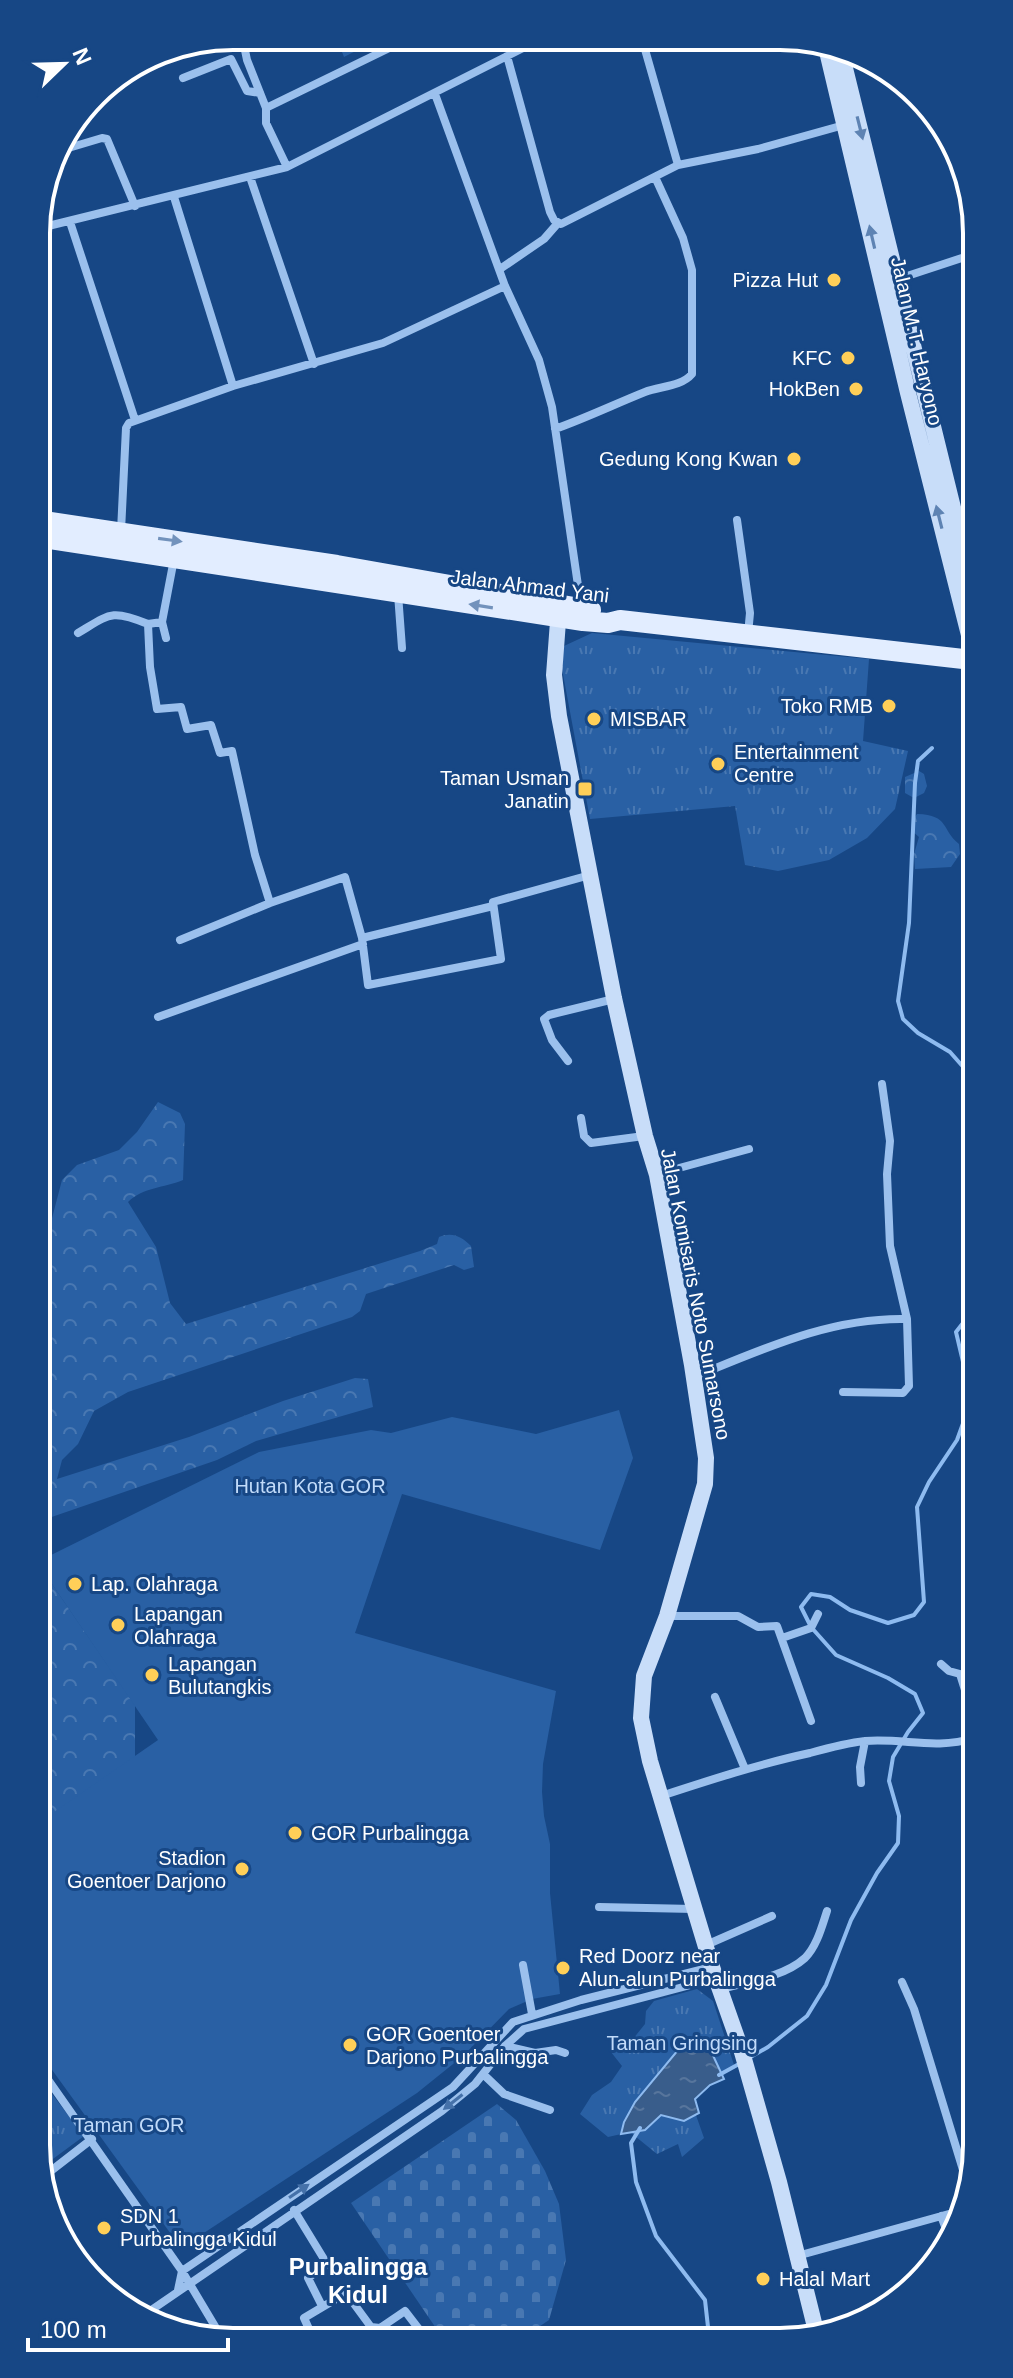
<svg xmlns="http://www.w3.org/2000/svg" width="1013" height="2378" font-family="Arial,sans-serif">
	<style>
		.forest { fill: url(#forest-crowns) }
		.cemetery { fill: url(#cemetery-stones) }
		.park { fill: url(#park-tufts) }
		.pitch { fill: #2960a4 }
		.water { fill: url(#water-ripples); stroke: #8ebbf0; stroke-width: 2 }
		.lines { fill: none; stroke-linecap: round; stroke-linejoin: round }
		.stream { stroke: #8ebbf0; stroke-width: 4 }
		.street { stroke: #9bc0ed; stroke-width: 8 }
		.secondary { stroke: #c8ddf9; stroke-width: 16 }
		.primary { stroke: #e2edff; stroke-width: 20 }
		.oneway { fill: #5e83b3 }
		.oneway2 { fill: #7292bc }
		.oneway3 { fill: #4571a9 }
		.poi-dot { fill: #ffcf58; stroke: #174785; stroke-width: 3 }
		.labels { text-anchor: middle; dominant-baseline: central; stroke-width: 6; stroke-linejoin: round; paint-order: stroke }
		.poi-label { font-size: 20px; fill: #fff; stroke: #174785; text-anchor: start }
		.street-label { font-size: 20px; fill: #fff; stroke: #174785 }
		.park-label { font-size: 20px; fill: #c1dbfa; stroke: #174785 }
		.quarter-label { font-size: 24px; font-weight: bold; fill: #fff; stroke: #174785 }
		.rim { fill: none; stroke: #fff; stroke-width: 4 }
	</style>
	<defs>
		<pattern id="forest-crowns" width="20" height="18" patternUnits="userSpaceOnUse" patternTransform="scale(2)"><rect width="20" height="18" fill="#2960a4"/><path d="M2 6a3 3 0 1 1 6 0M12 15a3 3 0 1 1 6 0" fill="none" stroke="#4978b2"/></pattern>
		<pattern id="cemetery-stones" width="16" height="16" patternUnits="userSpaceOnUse" patternTransform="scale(2)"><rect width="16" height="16" fill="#2960a4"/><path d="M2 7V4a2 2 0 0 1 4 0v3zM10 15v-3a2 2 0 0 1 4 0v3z" fill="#4978b2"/></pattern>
		<pattern id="park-tufts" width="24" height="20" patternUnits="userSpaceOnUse" patternTransform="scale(2)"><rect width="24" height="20" fill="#2960a4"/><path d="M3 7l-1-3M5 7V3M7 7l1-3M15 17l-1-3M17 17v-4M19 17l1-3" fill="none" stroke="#4978b2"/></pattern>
		<pattern id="water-ripples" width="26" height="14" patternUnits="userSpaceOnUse" patternTransform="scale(2)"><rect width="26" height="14" fill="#395d8b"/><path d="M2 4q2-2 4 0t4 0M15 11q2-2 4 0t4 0" fill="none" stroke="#57759c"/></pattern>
	</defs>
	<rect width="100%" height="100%" fill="#174785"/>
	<path class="forest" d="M919,771L924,774L927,786L924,793L914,798L905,793V777Z
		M917,814C950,815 941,830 959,844L960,854L951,867L915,869L914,854L919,837L911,830L912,821Z
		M158,1102L180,1113L185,1124L183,1180C163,1188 144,1187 128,1202L156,1247L170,1303L186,1324L420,1251L437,1244L439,1237C452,1232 461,1236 471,1246L474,1267L464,1270L454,1265L366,1294L360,1311L352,1317L128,1392L94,1411L78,1444L62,1460L57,1479L189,1437L283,1401L355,1378L368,1379L373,1407L256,1441L217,1460L40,1521V1314L49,1293L45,1245L62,1180L77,1165L119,1150L137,1132Z
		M41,1568L135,1705V1769L41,1835Z"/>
	<path class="cemetery" d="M497,2104L516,2120L545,2171L559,2204L566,2260L549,2320L524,2337H442L351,2203Z"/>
	<path class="park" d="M592,633L869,659L863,741L908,751L895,809L867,838L829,860L778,871L745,865L735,806L590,819L560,658L564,646Z
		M697,1989L713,2001L735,2068L710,2076L691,2101L704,2138L682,2157L678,2144L657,2154L630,2132L608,2137L580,2114L592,2095L611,2082L622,2066L611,2052L633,2039L645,2024L646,2011L654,2001Z
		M42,2081L84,2136L42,2167Z"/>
	<path class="pitch" d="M336,37H383L344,57Z
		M619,1410L633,1458L600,1550L402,1494L355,1633L556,1691L543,1764L542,1792L544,1816L550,1844V1893L560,1994L532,1999L509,2009L463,2056L417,2093L181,2248L42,2056L41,1821L158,1740L41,1568V1560L259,1452L371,1430L391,1433L452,1417L536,1434Z"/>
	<path class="water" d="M697,2041L710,2049L724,2079L710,2085L695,2099L699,2113L684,2121L661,2115L645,2130L621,2134L624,2122L635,2102L683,2044Z"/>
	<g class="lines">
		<path class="stream" d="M932,748L918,761L915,783L909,923L898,1001L903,1019L918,1033L950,1052L973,1078
			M747,2059L768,2047L807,2016L826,1985L851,1920L877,1873L898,1843L899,1816L889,1781L893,1757L908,1732L923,1713L915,1694L888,1678L836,1655L811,1627L801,1607L811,1594L830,1597L850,1610L888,1623L914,1615L924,1602L917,1507L929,1482L957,1440L969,1407L968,1383L956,1332L974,1309
			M719,2075L739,2064
			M640,2128L631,2143L636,2182L656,2236L705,2300L709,2336"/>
		<path class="street" d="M242,36L247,60L266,108
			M642,39L678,165
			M507,56L550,212L554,220L561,224L678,165L758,149L844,125
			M183,78L231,59L247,91L260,93
			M435,94L505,286L539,360L552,407L581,606
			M55,152L102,138L107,139L135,206
			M287,167L266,123V108L412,37
			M250,177L314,364
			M174,197L233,386
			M70,222L135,420
			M36,229L287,167L543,38
			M500,269L544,239L558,223
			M895,280L971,255
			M555,429C586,418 615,404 645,392C660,386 681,387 692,374V270L683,238L655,177
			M737,520L750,613L748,634
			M121,531L126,428L129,423L233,386L383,343L505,286
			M398,594L402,648
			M162,622L148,624L150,667L157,709L181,707L187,729L211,725L220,753L232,751L255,855L270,903L345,877L362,938L368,985L501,959L493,902L590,875
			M78,633C110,614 111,609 148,624
			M166,638L162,622L174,559
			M362,938L493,906
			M180,940L270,903
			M158,1017L363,944
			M568,1061L552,1040L544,1019L549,1015L614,999
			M581,1118L584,1136L591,1143L644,1136
			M657,1174L749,1149
			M694,1377C763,1349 831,1317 907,1319
			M843,1392L903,1393L909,1386L907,1319L890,1246L887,1174L890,1141L882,1084
			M667,1616H738L758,1627L777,1626L811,1721
			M782,1638L811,1628L818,1614
			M941,1664L949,1671L960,1674L975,1722
			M715,1697L745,1769
			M975,1770L972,1775L975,1790
			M861,1783L860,1767L865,1741
			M661,1796C710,1780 759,1764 810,1753C828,1748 846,1743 865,1741C906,1738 933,1750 975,1738
			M599,1907L694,1909
			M706,1945L772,1916
			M523,1965L532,2014
			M902,1982L914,2009L967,2183
			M721,1989C747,1982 784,1977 805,1958C817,1946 822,1926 827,1911
			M505,2046L535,2053L556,2050L565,2053
			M42,2071L182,2271L222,2338
			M483,2074L504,2094L550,2110
			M43,2177L92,2139
			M294,2210L327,2264L308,2278L322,2306
			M941,2216L948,2234
			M797,2256L956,2212
			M178,2290L182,2271L453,2087L513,2022L581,2000L712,1967
			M147,2313L442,2111L475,2084L505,2046L524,2029L717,1978
			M313,2338L304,2318L346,2293L371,2327L380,2328L405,2311L425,2337"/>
		<path class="secondary" d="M825,43L908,393L972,647
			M841,52L972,585
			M559,608L554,675L559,716L614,998L645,1136L657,1175L692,1365L706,1458L705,1484L667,1616L644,1676L641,1718L650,1761L712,1967L742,2052L779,2182L817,2335"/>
		<path class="primary" d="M37,520L337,565L591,610
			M37,537L583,621L608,623L620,620L972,660"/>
	</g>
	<defs><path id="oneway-solid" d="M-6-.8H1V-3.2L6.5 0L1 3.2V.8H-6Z" transform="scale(2)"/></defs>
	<g class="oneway">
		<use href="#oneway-solid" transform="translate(860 128) rotate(76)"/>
		<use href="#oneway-solid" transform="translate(872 237) rotate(-103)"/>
		<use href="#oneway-solid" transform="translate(939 517) rotate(-104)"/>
	</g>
	<g class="oneway2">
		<use href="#oneway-solid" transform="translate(170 540) rotate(8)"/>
		<use href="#oneway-solid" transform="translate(481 606) rotate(-171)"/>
	</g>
	<g class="oneway3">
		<use href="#oneway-solid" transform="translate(453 2102) rotate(142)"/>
		<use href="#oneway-solid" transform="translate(299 2191) rotate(-34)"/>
	</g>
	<g class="poi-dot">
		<circle cx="834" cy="280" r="8"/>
		<circle cx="848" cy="358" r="8"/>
		<circle cx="856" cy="389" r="8"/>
		<circle cx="794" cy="459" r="8"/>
		<circle cx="889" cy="706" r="8"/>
		<circle cx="594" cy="719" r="8"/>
		<circle cx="718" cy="764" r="8"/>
		<rect x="577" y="781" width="16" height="16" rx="4"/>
		<circle cx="75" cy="1584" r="8"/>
		<circle cx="118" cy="1625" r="8"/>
		<circle cx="152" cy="1675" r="8"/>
		<circle cx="295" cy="1833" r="8"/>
		<circle cx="242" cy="1869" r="8"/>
		<circle cx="563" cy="1968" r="8"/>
		<circle cx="350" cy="2045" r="8"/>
		<circle cx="104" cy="2228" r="8"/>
		<circle cx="763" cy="2279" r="8"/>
	</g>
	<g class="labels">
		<g class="poi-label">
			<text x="818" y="280" text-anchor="end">Pizza Hut</text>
			<text x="832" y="358" text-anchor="end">KFC</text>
			<text x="840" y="389" text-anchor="end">HokBen</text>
			<text x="778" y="459" text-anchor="end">Gedung Kong Kwan</text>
			<text x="873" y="706" text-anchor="end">Toko RMB</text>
			<text x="610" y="719">MISBAR</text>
			<text x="734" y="752">Entertainment<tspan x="734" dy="23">Centre</tspan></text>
			<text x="569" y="778" text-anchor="end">Taman Usman<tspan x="569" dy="23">Janatin</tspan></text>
			<text x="91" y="1584">Lap. Olahraga</text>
			<text x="134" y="1614">Lapangan<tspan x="134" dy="23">Olahraga</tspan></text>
			<text x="168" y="1664">Lapangan<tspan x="168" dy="23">Bulutangkis</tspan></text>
			<text x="311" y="1833">GOR Purbalingga</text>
			<text x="226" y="1858" text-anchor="end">Stadion<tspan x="226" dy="23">Goentoer Darjono</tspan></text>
			<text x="579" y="1956">Red Doorz near<tspan x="579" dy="23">Alun-alun Purbalingga</tspan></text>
			<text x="366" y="2034">GOR Goentoer<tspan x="366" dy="23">Darjono Purbalingga</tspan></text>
			<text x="120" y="2216">SDN 1<tspan x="120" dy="23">Purbalingga Kidul</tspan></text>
			<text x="779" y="2279">Halal Mart</text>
		</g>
		<g class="street-label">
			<text transform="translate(917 341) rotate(77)">Jalan M.T. Haryono</text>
			<text transform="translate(530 586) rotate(7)">Jalan Ahmad Yani</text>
			<text transform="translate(696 1294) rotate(79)">Jalan Komisaris Noto Sumarsono</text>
		</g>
		<g class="park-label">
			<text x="310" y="1486">Hutan Kota GOR</text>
			<text x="682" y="2043">Taman Gringsing</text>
			<text x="129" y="2125">Taman GOR</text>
		</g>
		<g class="quarter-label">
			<text x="358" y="2266">Purbalingga<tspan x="358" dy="28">Kidul</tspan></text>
		</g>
	</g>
	<path d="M0 0H1013V2378H0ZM233 50H780A183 183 0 0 1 963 233V2145A183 183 0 0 1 780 2328H233A183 183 0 0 1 50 2145V233A183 183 0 0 1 233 50Z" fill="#174785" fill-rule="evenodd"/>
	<path class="rim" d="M233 50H780A183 183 0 0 1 963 233V2145A183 183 0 0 1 780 2328H233A183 183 0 0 1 50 2145V233A183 183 0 0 1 233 50Z"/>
	<g transform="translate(64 64) rotate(67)" stroke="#174785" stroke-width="6" paint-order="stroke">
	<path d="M0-6L14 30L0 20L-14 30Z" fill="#ffffff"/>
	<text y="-12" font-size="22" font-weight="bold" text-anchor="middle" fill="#ffffff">N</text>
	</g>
	<path d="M28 2338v12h200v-12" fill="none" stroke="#ffffff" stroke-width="4"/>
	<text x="40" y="2338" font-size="24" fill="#ffffff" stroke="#174785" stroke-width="6" paint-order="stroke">100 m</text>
</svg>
